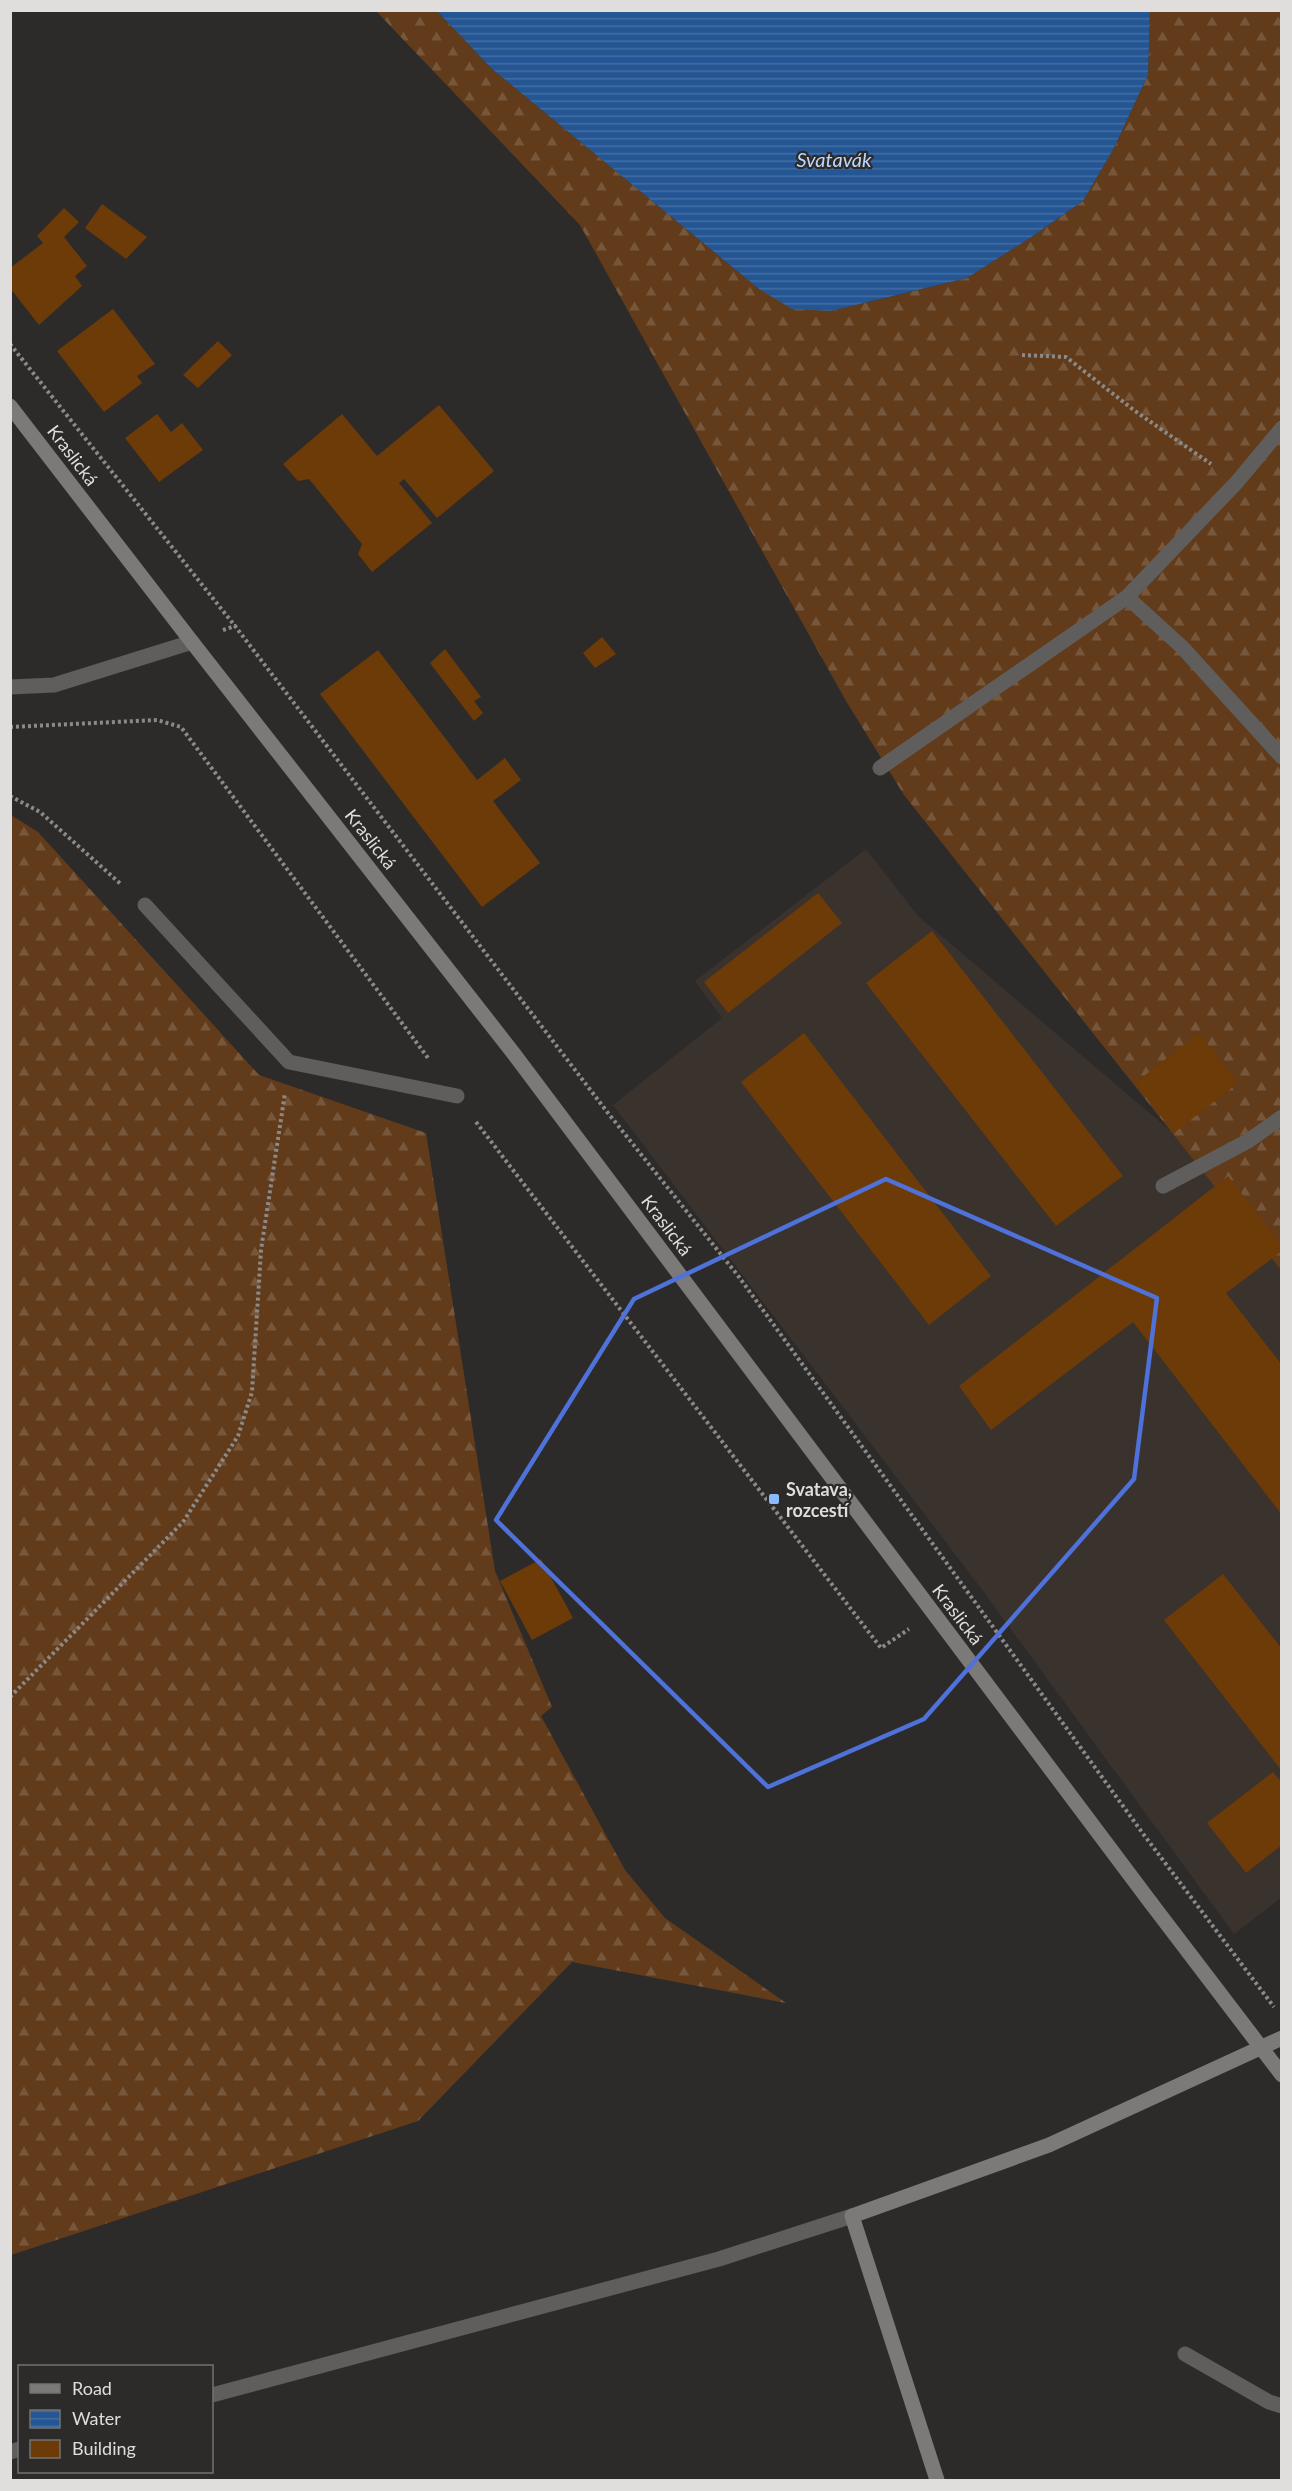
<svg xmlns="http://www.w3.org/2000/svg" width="1292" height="2491" font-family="Lato,sans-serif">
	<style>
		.built { fill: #3a322d }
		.forest { fill: url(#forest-firs) }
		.water { fill: url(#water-rules) }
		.building { fill: #6d3b08 }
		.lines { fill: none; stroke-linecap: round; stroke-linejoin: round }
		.path { stroke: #8b8a88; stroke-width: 4; stroke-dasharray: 3 3; stroke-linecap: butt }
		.service { stroke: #5f5e5d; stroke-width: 15 }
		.minor { stroke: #5f5e5d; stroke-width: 15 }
		.tertiary { stroke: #5f5e5d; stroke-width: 15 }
		.secondary { stroke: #7c7a78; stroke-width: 15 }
		.secondary-bridge { stroke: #7c7a78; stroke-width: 15 }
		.marked { fill: none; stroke: #4e72d9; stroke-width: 4.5; stroke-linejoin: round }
		.poi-dot { fill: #88bafc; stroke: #2d2b29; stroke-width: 2 }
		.labels { text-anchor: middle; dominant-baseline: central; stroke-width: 4.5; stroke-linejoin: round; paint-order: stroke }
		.street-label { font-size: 18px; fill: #dfdedd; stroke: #2d2b29 }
		.poi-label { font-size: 18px; font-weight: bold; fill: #dfdedd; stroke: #2d2b29; text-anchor: start }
		.water-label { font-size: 20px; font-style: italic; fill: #bcd7fb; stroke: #2d2b29 }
	</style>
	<defs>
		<pattern id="forest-firs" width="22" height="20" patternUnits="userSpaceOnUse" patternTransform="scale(1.5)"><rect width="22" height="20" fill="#613b1a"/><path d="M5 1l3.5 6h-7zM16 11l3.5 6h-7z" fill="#77573b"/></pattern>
		<pattern id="water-rules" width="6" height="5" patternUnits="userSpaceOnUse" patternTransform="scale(1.5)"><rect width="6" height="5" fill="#255694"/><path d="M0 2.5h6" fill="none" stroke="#446ea3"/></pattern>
	</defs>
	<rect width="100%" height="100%" fill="#2d2b29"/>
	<path class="built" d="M866,849L918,916L1173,1133L1281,1270V1898L1234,1934L980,1587L613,1105L722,1018L695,981Z"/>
	<path class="forest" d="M376,11H437L492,69L759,289L831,311L967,278L1030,238L1083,201L1113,150L1148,75L1150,11H1281V1270L904,795L846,701L580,225Z
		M11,815L38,832L259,1075L426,1133L495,1571L552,1707L541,1716L625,1870L665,1918L786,2003L572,1962L418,2121L11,2255Z"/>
	<path class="water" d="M437,11H1150L1148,75L1113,150L1083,201L1030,238L967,278L831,311L792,309L759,289L492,69Z"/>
	<path class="building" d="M102,204L147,237L126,259L85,228Z
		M64,208L79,222L64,237L87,266L75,276L82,286L39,325L10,288V268L43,243L37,236Z
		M113,309L155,364L137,376L142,383L104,412L57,351Z
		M218,341L232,355L198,388L183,375Z
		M439,405L494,471L437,518L404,479L399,483L432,523L372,572L358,554L362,544L309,479L298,481L283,464L342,414L377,456Z
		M157,414L171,432L182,423L203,450L159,482L125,438Z
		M602,637L616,654L595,668L583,653Z
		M445,649L481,697L474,701L483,713L474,721L430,663Z
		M378,650L477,780L505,758L521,780L493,801L540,863L482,907L320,694Z
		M818,893L842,923L728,1013L704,982Z
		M932,931L1123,1176L1056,1226L866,983Z
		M804,1033L991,1276L929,1325L741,1082Z
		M1199,1033L1238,1083L1174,1133L1135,1083Z
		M1228,1176L1282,1245V1251L1226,1293L1282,1365V1515L1133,1322L991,1430L959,1386Z
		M541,1559L573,1618L532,1640L500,1581Z
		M1223,1574L1282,1649V1771L1164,1620Z
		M1273,1772L1282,1783V1845L1246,1873L1207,1823Z"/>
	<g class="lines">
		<path class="path" d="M10,344L235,626
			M1022,355L1066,357L1135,411L1211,464
			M223,630L235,626L608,1113L739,1277L1144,1835L1274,2007
			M10,727L157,720L181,727L428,1058
			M10,796L40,812L122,885
			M476,1122L881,1648L909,1629
			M10,1697L183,1522L238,1436L252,1392L261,1250L285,1093"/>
		<path class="service" d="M1127,597L1182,647L1282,757
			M880,768L1127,597L1237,482L1282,428
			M145,905L289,1062L457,1096
			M1163,1186L1248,1141L1282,1117
			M1185,2354L1269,2402L1282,2406"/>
		<path class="minor" d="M10,687L54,685L192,642"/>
		<path class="tertiary" d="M212,2395L719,2259L852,2216
			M10,2452L20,2449"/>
		<path class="secondary" d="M10,406L192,642L514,1054L1151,1903
			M937,2480L852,2216L1049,2145L1282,2038"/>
		<path class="secondary-bridge" d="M1151,1903L1282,2075"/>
	</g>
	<path class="marked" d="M886,1179L1157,1298L1134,1479L924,1719L768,1787L496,1520L634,1299Z"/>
	<rect class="poi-dot" x="768" y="1493" width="12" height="12" rx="3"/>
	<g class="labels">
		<g class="street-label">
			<text transform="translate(73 455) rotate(53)">Kraslická</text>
			<text transform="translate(371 839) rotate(52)">Kraslická</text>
			<text transform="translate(667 1225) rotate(53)">Kraslická</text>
			<text transform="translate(958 1614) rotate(53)">Kraslická</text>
		</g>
		<g class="poi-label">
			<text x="786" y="1489">Svatava,<tspan x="786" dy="21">rozcestí</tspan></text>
		</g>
		<g class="water-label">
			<text x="834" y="159">Svatavák</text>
		</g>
	</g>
	<rect width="1292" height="2491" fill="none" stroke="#dfdedd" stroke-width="24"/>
	<rect x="18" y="2365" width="195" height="108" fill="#2d2b29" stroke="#747371" stroke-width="1.5"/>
	<rect x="30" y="2384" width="30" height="9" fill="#7c7a78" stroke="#747371" stroke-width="1.5"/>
	<text x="72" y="2395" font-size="18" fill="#dfdedd">Road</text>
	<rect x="30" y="2410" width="30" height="18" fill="url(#water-rules)" stroke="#747371" stroke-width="1.5"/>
	<text x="72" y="2425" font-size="18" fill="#dfdedd">Water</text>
	<rect x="30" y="2440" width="30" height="18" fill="#6d3b08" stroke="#747371" stroke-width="1.5"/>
	<text x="72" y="2455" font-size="18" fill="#dfdedd">Building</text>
</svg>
